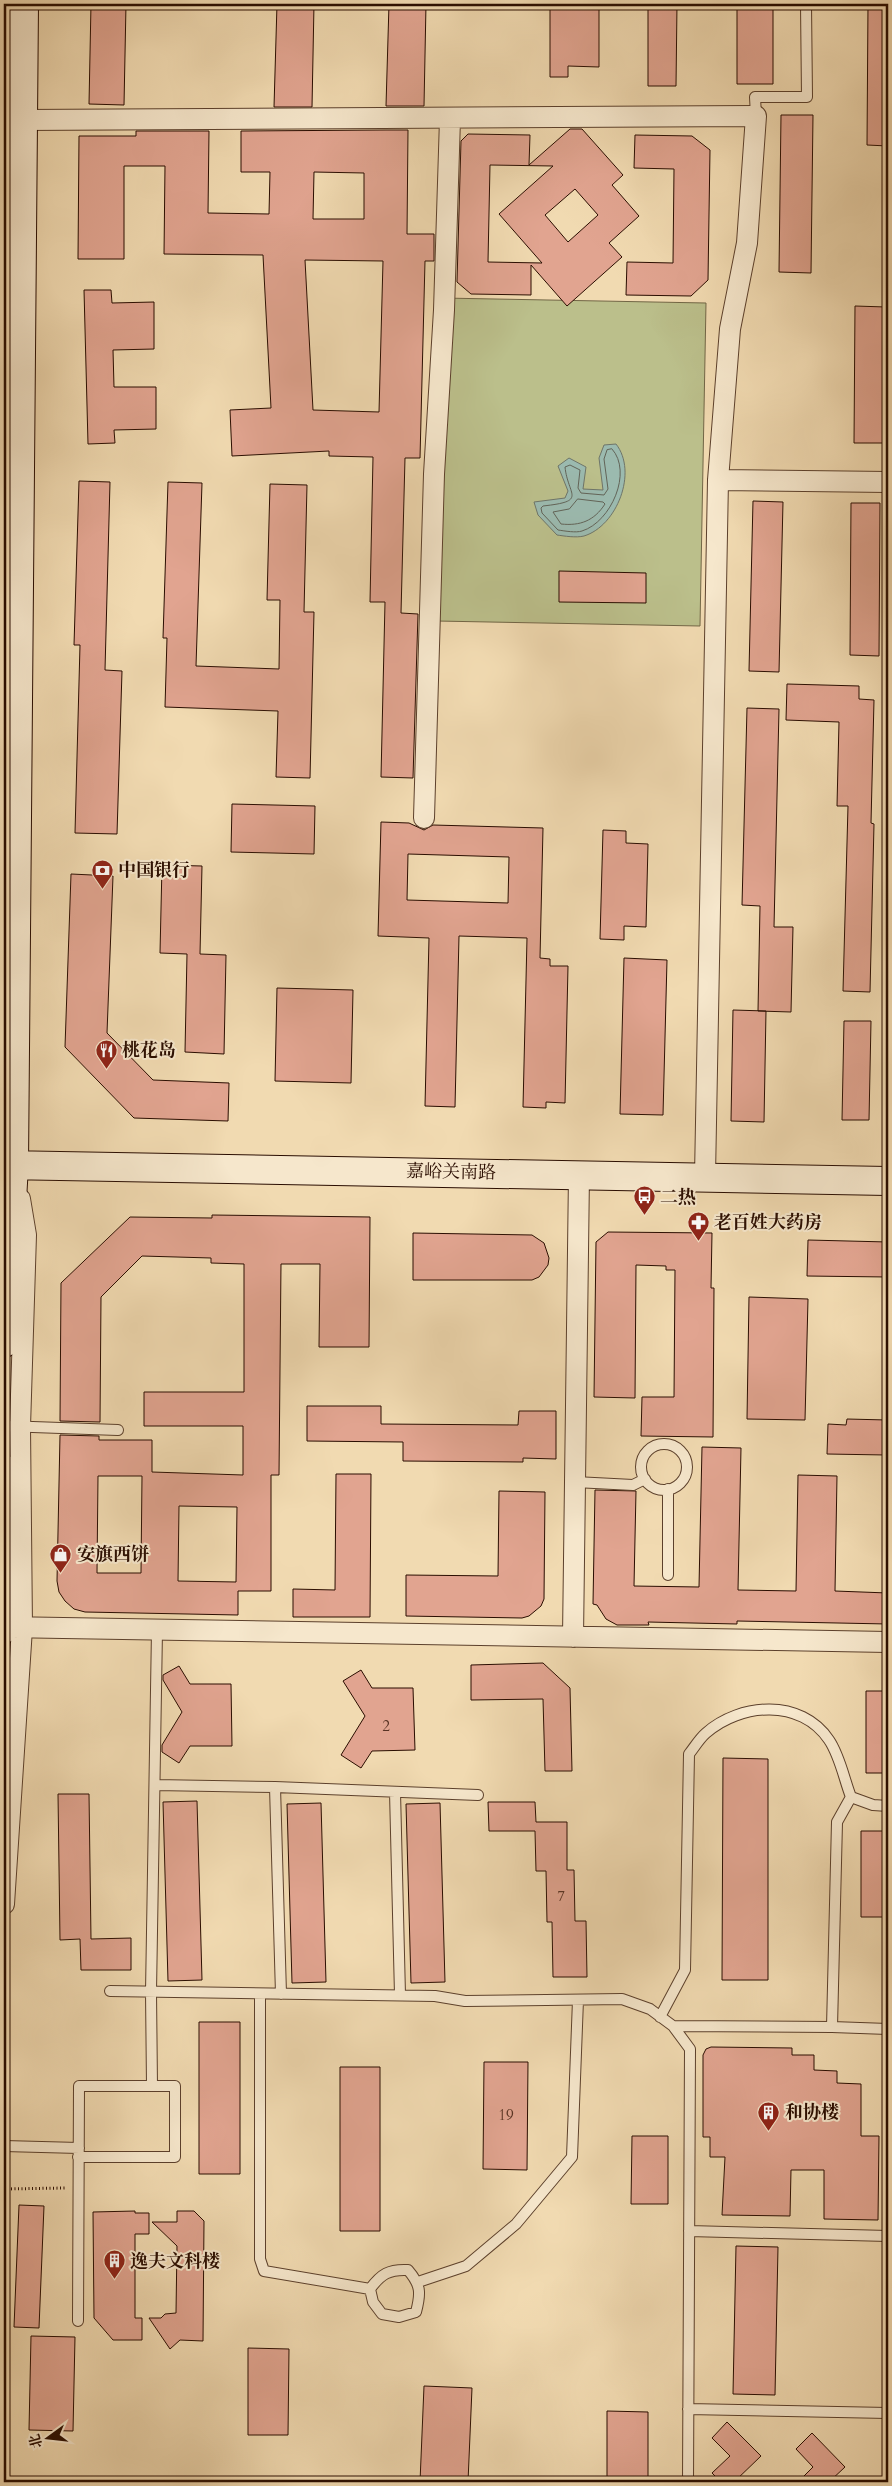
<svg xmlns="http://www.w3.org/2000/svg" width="892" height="2486" font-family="Cardo,'Noto Serif SC',serif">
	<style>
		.green { fill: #bbbf8b; stroke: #726646 }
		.water { fill: #9bbaaf; stroke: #6e7569 }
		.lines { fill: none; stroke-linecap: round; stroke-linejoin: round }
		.shore { stroke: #626458; stroke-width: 1 }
		.building { fill: #e1a490; stroke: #2a0d00; fill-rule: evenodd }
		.lane-casing { stroke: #5c402c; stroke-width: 12 }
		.street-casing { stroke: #5c402c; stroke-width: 22 }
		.secondary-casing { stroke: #2a0d00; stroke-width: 30 }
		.path { stroke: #2a0d00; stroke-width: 3; stroke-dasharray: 1 2.5; stroke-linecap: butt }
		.lane { stroke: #f6e7cc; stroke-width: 10 }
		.street { stroke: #f6e7cc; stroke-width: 20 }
		.secondary { stroke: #f6e7cc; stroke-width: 28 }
		.labels { text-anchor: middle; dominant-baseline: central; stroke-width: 4; stroke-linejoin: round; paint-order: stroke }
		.number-label { font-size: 15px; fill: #583324 }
		.poi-label { font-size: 18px; font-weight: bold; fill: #2a0d00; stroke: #f6e7cc; text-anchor: start }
		.street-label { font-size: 18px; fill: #2a0d00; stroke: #f6e7cc }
	</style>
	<rect width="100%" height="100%" fill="#f1dab1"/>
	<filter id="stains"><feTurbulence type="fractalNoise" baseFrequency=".004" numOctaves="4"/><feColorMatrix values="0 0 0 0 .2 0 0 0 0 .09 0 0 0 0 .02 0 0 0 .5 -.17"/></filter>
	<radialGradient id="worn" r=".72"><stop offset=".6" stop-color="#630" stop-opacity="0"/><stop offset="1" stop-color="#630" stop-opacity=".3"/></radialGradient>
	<path class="green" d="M442,298L706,303L700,626L436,621Z"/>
	<path class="water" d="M616,444C638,472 617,526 584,536C576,538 564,536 557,535L538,515L534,502L565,498L568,491L558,466L569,458L586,467L583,489L603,490L599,458L604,445Z"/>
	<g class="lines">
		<path class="shore" d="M612,449C633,472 611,522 582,531C576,533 565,531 558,530L542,513L541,508L543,506C588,501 568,496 565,467L570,465L580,470L578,488L581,493L604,495L608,489L604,459L607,450Z
			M578,499L603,502L605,504C594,521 580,526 561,524L553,512L569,509Z"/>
	</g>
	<path class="building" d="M91,4H126L124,105L89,104Z
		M277,4H314L312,107H274Z
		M389,4H426L424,106H386Z
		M550,4H599V67L568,66V77H550Z
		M648,4H677L676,86H648Z
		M737,4H773V84H737Z
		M868,4H888V146L867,145Z
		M781,115H813L811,273L779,272Z
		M570,129H582L623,175L612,185L639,216L609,243L622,257L567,306L531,265V295L471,294L457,282L461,141L468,134L530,135L529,165ZM490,165L553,166L499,214L542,263L488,262ZM575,189L598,215L568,242L545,215Z
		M386,130H408L407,234H434V261H425L420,458H405L401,613L418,614L413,778L381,777L385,602H370L373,457L329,456V451L232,456L230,410L271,408L263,255L164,254L165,166H124V259H78L79,136H136V131H209L208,213L269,214L270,172H241V131ZM314,172L364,173V219H313ZM305,260L383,261L379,412L313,410Z
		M635,135L692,136L710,150L708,280L691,296L626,295L627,262L673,263L674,169L634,168Z
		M84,290H111L112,303L154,302V349L113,350L114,387H156V429L114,430L115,443L88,444Z
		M855,306L886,307V443H854Z
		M79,481L110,482L105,670L122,671L117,834L75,833L80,645H74Z
		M168,482L202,483L196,666L279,669L280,600H267L270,484L307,485L304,612H314L310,778L276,777L278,711L165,707L167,638H163Z
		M753,501L783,502L779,672L749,671Z
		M851,503H880L879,656L850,655Z
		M559,571L646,573V603L559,602Z
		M787,684L859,686V699L874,700L871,823L874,824L870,992L843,991L848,806H837L839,722L786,720Z
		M747,708L779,709L774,927H793L791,1012L758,1011L760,906L742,905Z
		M232,804L315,806L314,854L231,852Z
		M381,822L409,823L424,830L433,825L543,828L540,958L550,959V966H568L565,1103L546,1102V1108L523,1107L527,938L459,936L455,1107L425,1106L429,938L378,936ZM408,854L509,857L508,903L407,900Z
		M603,830L626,831V843L648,844L646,927L624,926V940L600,939Z
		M162,865L202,866L200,954L226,955L224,1054L185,1052L187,954L160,953Z
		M71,874L113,876L107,1033L153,1080L229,1083L228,1121L134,1118L65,1047Z
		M624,958L667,960L663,1115L620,1114Z
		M277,988L353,990L351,1083L275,1081Z
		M733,1010L766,1011L764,1122L731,1121Z
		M844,1021H871L869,1120H842Z
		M212,1215L370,1217L369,1347H319L320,1264H281L279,1475H271V1591H238V1615L85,1612L74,1609L65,1601L59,1592L57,1581L60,1435L99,1436V1440H152V1472L243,1475V1426H144V1392H244V1264L211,1263V1258L142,1256L101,1297L100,1422L60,1421L61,1283L130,1217L212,1218ZM98,1476H142L141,1573H97ZM179,1506L237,1507L236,1582L178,1581Z
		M608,1232L712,1233L711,1288H714L713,1437L641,1436L642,1397H674L675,1270H666V1266L636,1265L635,1398L594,1397L596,1242Z
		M413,1233L532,1235L544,1243L549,1258L548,1265L539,1277L532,1280H413Z
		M808,1240L888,1242V1277L807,1276Z
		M749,1297L808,1299L805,1420L747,1419Z
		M307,1406H381V1424L518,1425L519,1411H556V1459L523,1458V1462L403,1461V1442L307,1441Z
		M847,1419L887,1420L886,1455L827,1454L828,1424L846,1425Z
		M702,1447L741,1448L738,1590L796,1591L798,1475L837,1476L835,1591L888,1593V1624L737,1621V1624L648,1622L649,1625H617L606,1619L597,1605L593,1604L595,1490L636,1491L634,1586L699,1587Z
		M336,1474H371L370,1617H293V1589L335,1590Z
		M499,1491L545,1492L544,1599L541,1606L529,1616L522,1618L406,1616V1575L498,1576Z
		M543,1663L570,1688L572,1771H545L543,1699L471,1700V1665Z
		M179,1666L190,1684H231L232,1746H190L179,1763L162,1752V1745L182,1712L163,1680V1675Z
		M361,1670L372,1688H413L415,1750L372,1751L361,1768L341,1755L365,1716L343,1681Z
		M866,1691H888V1773H866Z
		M723,1758L768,1759V1980H722Z
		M58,1794H89L91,1939L131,1938V1970H81L80,1939L60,1940Z
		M197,1801L202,1980L168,1981L163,1802Z
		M488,1802H535L536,1822H567V1870H574L575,1921H586L587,1977H553L552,1922H547L546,1871H536L535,1831H489Z
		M321,1803L326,1982L292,1983L287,1804Z
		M440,1803L445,1982L411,1983L406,1804Z
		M861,1831H888V1917H861Z
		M199,2022H240V2174H199Z
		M711,2047L792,2048V2055H814V2070L837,2071V2083L861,2084V2136H879L878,2220L824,2219V2170H791L790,2216L722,2215L725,2157H710V2137H703V2055L706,2049Z
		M484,2062H528L527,2170L483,2169Z
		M340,2067H380V2231H340Z
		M632,2136H668V2204H631Z
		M19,2205L44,2206L39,2328L14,2327Z
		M135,2211V2213H149V2234H135V2318H142V2340H113L94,2318L93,2212Z
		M177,2211H194L204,2221L203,2341L180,2340L170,2349L149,2318H161L165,2314L176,2313L177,2246L152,2222H177Z
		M736,2246L778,2247L775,2395L733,2394Z
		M31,2336L75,2337L73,2431L29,2430Z
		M248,2348L289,2349L288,2435H248Z
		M424,2386L472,2388L468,2482H420Z
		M607,2411L648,2412V2482H607Z
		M727,2422L761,2456L734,2482H721L712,2473L730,2456L712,2438Z
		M812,2433L845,2467L829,2482H798L813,2467L796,2449Z"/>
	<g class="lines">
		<defs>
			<path id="lane" d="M756,116L755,97H807L806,4
				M4,1426L118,1430
				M641 1467a23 23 0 1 1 46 0a23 23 0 1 1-46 0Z
				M575,1482L633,1485L645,1479
				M668,1489V1575
				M155,1785L275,1787L478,1795
				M275,1787L281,1994
				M395,1792L400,1995
				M851,1797L873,1805L888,1806
				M110,1991L435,1996L465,2001L622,1999L650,2009L673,2026L690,2049L688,2482
				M260,1994V2259L264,2271L370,2289L373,2302L382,2314L399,2317L416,2312C421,2293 421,2285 408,2270C389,2269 381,2274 370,2289
				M660,2017L685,1970L689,1754C694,1748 699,1739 706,1733C740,1703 801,1698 829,1740C840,1756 844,1779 851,1797L837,1822L832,2027L673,2026
				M832,2027L888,2029
				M152,2086L151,1992L157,1630
				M4,2146L79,2148
				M689,2231L888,2236
				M418,2282L466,2266L516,2224L572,2157L578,2000
				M78,2321C78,2243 79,2164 79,2086H175V2157H78
				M688,2409L888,2413"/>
			<path id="street" d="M22,120L756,116L747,243L730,329L718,480
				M424,818L434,474L444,310L450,119
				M705,1176L718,480L888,482
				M4,1627L888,1642
				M573,1637L579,1174
				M4,1904L22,1628L20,1427L26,1235L20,1199"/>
			<path id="secondary" d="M4,1165L888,1181
				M4,1343L14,1165L24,4
				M4,1469L6,1489L4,1629"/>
		</defs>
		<use href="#lane" class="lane-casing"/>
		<use href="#street" class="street-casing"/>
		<use href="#secondary" class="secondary-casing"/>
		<path class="path" d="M4,2189L65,2188"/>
		<use href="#lane" class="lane"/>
		<use href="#street" class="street"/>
		<use href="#secondary" class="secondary"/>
	</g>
	<defs>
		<symbol id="bank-pin" viewBox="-11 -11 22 30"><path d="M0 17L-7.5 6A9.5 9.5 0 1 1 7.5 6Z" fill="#8f2418" stroke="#f6e7cc"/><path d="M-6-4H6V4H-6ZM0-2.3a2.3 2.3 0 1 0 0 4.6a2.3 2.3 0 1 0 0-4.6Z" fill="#fff"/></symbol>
		<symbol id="restaurant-pin" viewBox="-11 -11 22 30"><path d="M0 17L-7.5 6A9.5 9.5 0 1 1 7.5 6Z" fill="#8f2418" stroke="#f6e7cc"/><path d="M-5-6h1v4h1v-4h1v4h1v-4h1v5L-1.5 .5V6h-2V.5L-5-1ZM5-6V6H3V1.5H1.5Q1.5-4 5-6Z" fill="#fff"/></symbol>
		<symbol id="bus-pin" viewBox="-11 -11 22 30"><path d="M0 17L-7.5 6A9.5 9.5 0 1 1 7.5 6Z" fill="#8f2418" stroke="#f6e7cc"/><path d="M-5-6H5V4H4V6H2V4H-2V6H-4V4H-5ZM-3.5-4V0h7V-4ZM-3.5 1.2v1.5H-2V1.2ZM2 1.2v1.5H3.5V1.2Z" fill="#fff"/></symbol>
		<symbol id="pharmacy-pin" viewBox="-11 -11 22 30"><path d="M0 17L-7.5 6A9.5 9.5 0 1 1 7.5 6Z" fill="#8f2418" stroke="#f6e7cc"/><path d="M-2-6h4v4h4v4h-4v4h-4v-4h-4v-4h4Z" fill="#fff"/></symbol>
		<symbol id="shop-pin" viewBox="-11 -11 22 30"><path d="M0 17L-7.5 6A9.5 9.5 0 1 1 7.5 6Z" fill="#8f2418" stroke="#f6e7cc"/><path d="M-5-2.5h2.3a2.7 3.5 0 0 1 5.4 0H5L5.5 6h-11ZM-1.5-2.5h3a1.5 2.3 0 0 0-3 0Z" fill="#fff"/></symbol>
		<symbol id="building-pin" viewBox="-11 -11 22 30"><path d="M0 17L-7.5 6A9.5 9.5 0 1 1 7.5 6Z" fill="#8f2418" stroke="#f6e7cc"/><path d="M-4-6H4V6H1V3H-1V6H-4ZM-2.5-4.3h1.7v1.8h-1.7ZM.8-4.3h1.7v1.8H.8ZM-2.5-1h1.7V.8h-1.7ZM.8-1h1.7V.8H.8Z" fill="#fff"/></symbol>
	</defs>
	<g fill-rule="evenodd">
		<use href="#bank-pin" x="90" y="858" width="25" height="34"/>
		<use href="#restaurant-pin" x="94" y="1038" width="25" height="34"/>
		<use href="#bus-pin" x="632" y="1184" width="25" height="34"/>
		<use href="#pharmacy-pin" x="686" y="1210" width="25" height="34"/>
		<use href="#shop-pin" x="48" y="1542" width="25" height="34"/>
		<use href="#building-pin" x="756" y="2100" width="25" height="34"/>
		<use href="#building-pin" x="102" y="2248" width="25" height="34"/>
	</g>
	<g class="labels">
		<g class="number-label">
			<text x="386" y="1726">2</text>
			<text x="561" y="1896">7</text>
			<text x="506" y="2115">19</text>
		</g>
		<g class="poi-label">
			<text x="118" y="870">中国银行</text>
			<text x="122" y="1050">桃花岛</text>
			<text x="660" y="1197">二热</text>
			<text x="714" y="1222">老百姓大药房</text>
			<text x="77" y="1554">安旗西饼</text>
			<text x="785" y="2112">和协楼</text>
			<text x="130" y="2261">逸夫文科楼</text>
		</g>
		<g class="street-label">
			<text transform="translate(451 1172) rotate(1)">嘉峪关南路</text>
		</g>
	</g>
	<rect width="892" height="2486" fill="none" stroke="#f1dab1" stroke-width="20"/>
	<rect x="5" y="5" width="882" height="2476" fill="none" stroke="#2a0d00" stroke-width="2.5"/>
	<rect x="10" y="10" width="872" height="2466" fill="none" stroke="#2a0d00"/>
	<g transform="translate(48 2438) rotate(255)" stroke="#f6e7cc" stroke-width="4" paint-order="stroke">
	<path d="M0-4L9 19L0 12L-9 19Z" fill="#2a0d00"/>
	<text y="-8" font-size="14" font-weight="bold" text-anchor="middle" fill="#2a0d00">北</text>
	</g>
	<rect width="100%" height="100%" filter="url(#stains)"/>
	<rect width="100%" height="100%" fill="url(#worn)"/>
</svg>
